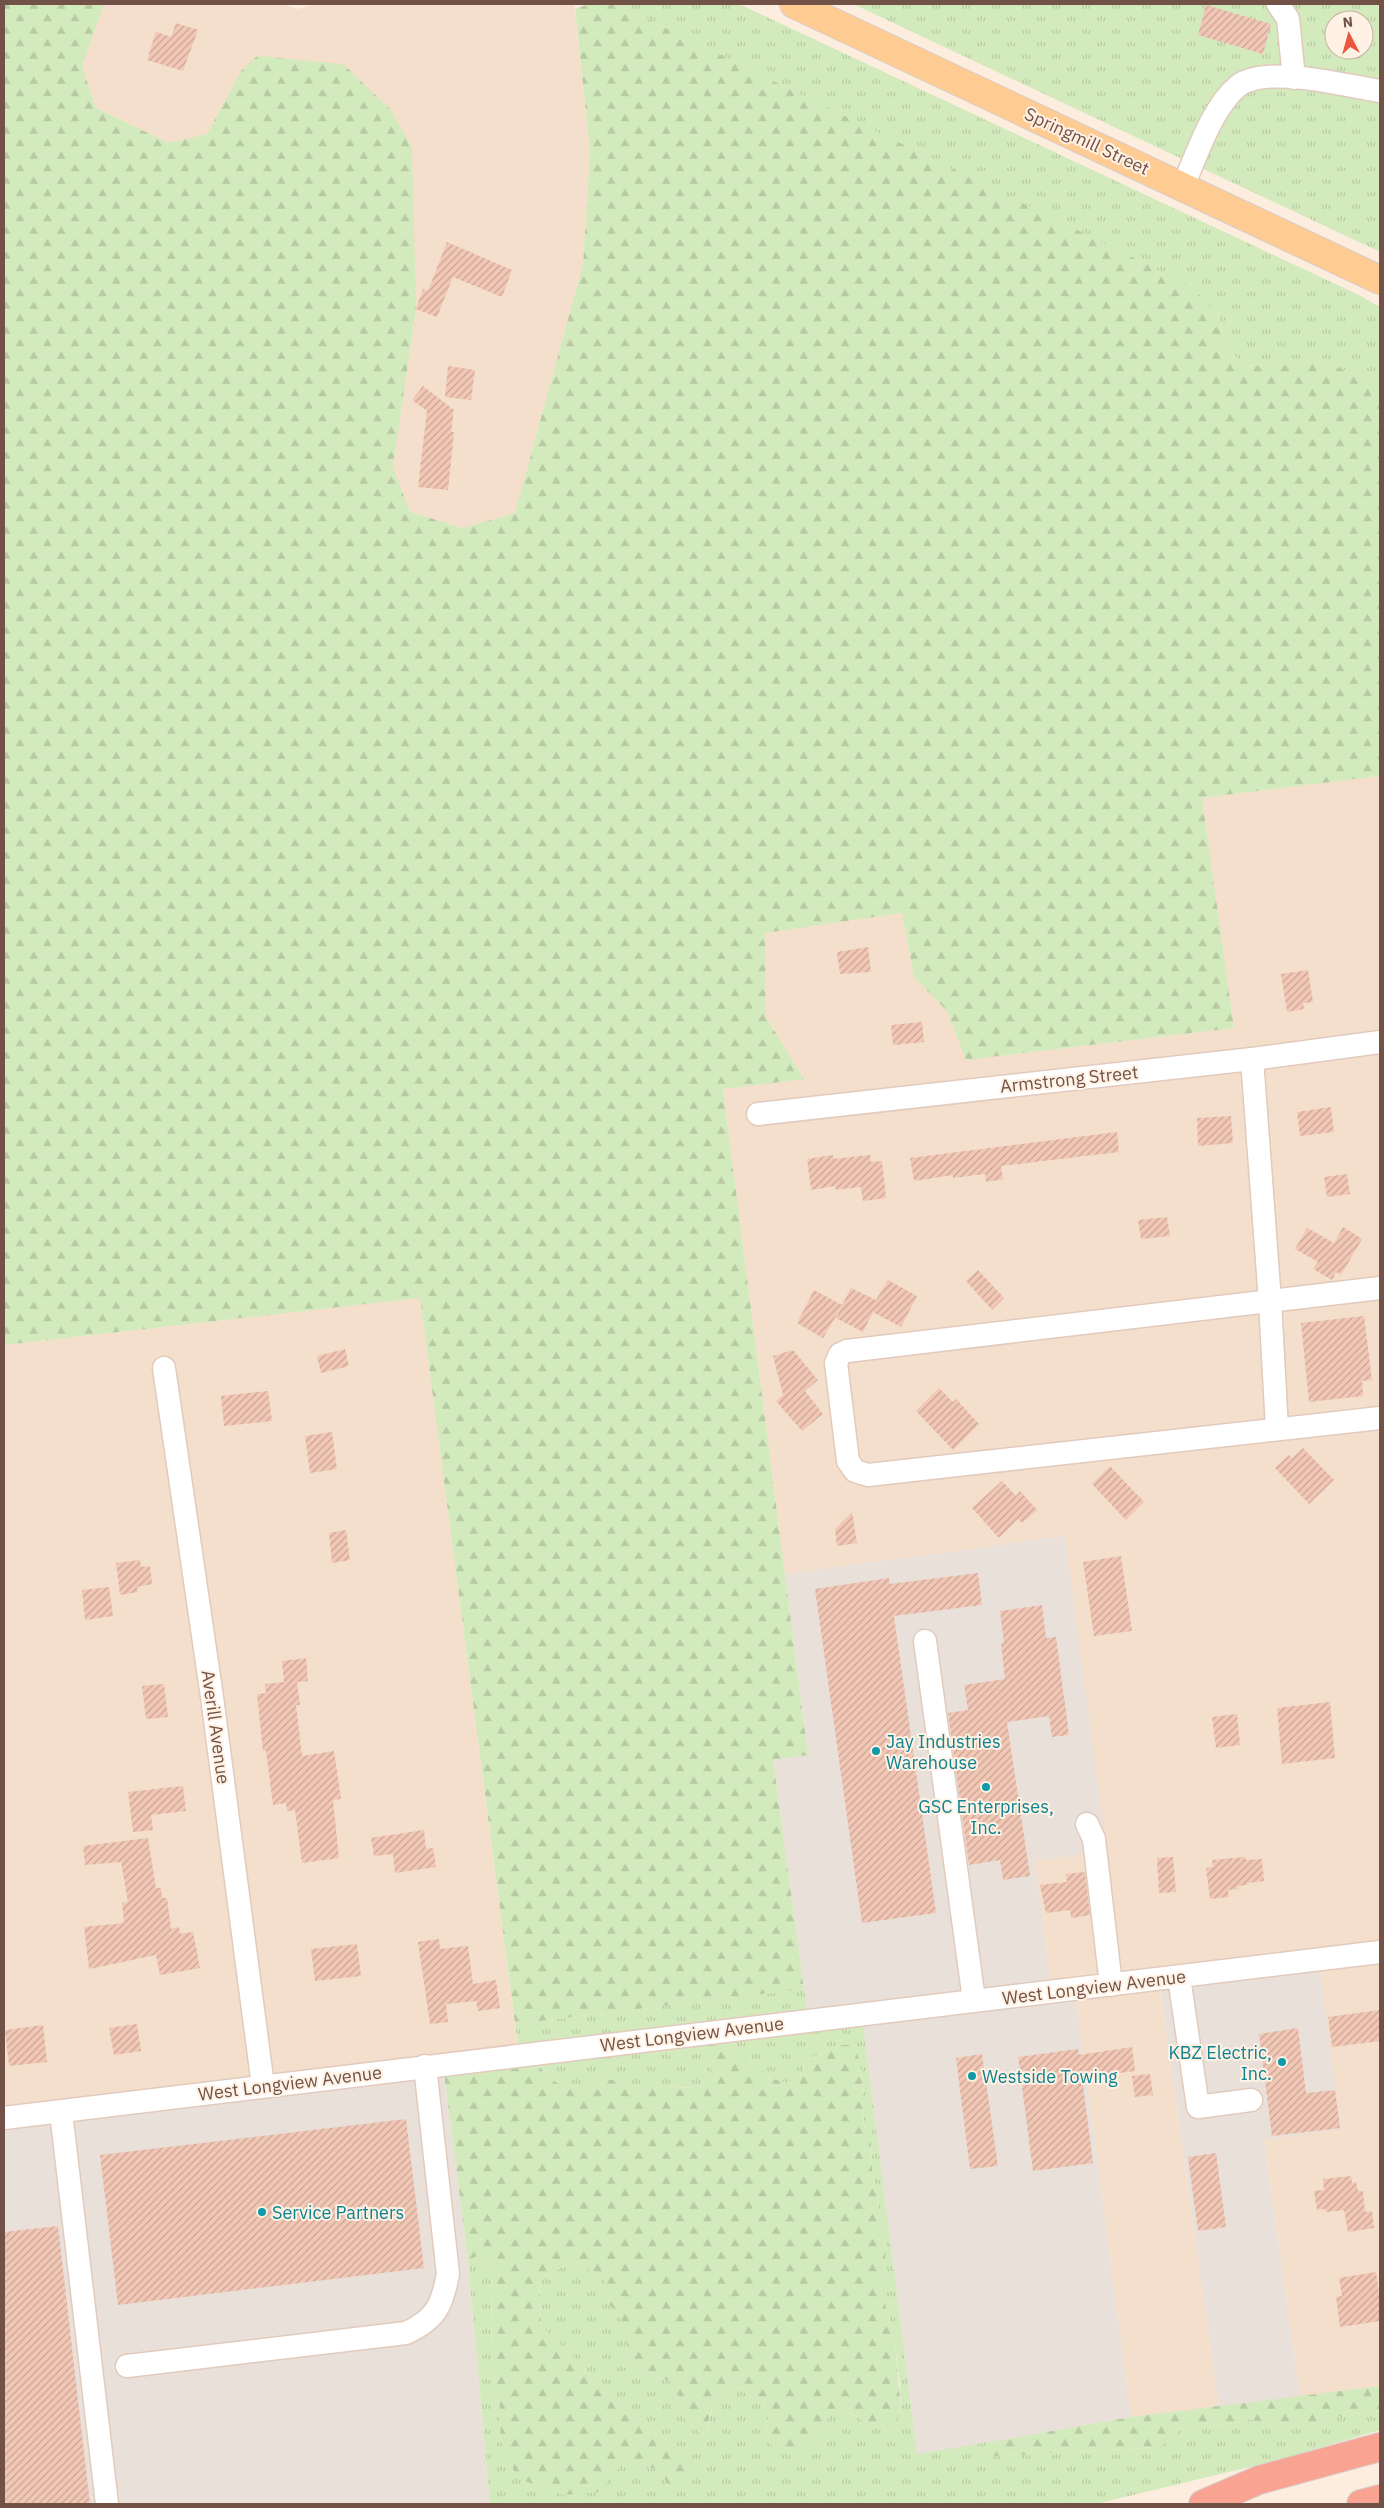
<svg xmlns="http://www.w3.org/2000/svg" width="1384" height="2508" font-family="'IBM Plex Sans',sans-serif">
	<style>
		.residential { fill: #f4decc }
		.industrial { fill: #eae0da }
		.grass { fill: url(#grass-tufts); fill-rule: evenodd }
		.forest { fill: url(#forest-firs) }
		.building { fill: url(#building-hatch) }
		.lines { fill: none; stroke-linecap: round; stroke-linejoin: round }
		.minor-casing { stroke: #e2cabd; stroke-width: 25 }
		.major-casing { stroke: #d8cecb; stroke-width: 30 }
		.highway-casing { stroke: #d8cecb; stroke-width: 30 }
		.minor { stroke: #fff; stroke-width: 22 }
		.major { stroke: #fecb93; stroke-width: 28 }
		.highway { stroke: #f9a392; stroke-width: 28 }
		.culture-dot { fill: #0f9aa8; stroke: #fff2e4; stroke-width: 2 }
		.labels { text-anchor: middle; dominant-baseline: central; stroke-width: 4; stroke-linejoin: round; paint-order: stroke }
		.street-label { font-size: 18px; fill: #725146; stroke: #fff2e4 }
		.culture-label { font-size: 18px; fill: #0d838f; stroke: #fff2e4; text-anchor: start }
	</style>
	<defs>
		<pattern id="grass-tufts" width="24" height="20" patternUnits="userSpaceOnUse" patternTransform="scale(1.25)"><rect width="24" height="20" fill="#d3eabd"/><path d="M3 7l-1-3M5 7V3M7 7l1-3M15 17l-1-3M17 17v-4M19 17l1-3" fill="none" stroke="#b8caa4"/></pattern>
		<pattern id="forest-firs" width="22" height="20" patternUnits="userSpaceOnUse" patternTransform="scale(1.25)"><rect width="22" height="20" fill="#d3eabd"/><path d="M5 1l3.5 6h-7zM16 11l3.5 6h-7z" fill="#b8caa4"/></pattern>
		<pattern id="building-hatch" width="6" height="6" patternUnits="userSpaceOnUse" patternTransform="scale(1.25)"><rect width="6" height="6" fill="#f2c7b5"/><path d="M-1 1l2-2M0 6l6-6M5 7l2-2" fill="none" stroke="#c8a495"/></pattern>
	</defs>
	<rect width="100%" height="100%" fill="#fdedde"/>
	<path class="residential" d="M104,4H283L298,9L315,4H574L590,152L583,264L515,514L463,528L410,512L393,467L416,309L241,71L207,134L169,143L96,108L82,66Z
		M1380,776V2386L1300,2397L1264,2139L1159,1982L1219,2407L1131,2417L1075,1991L1052,1993L1035,1861L1106,1851L1065,1536L785,1574L723,1088L804,1079L766,1017L765,933L902,913L914,977L947,1011L966,1060L1234,1028L1202,798Z
		M420,1298L520,2065L4,2128V1345Z"/>
	<path class="industrial" d="M1065,1536L1107,1851L1035,1861L1052,1993L1075,1991L1131,2417L917,2455L863,2024L807,2010L773,1760L808,1754L785,1574Z
		M1319,1962L1341,2129L1264,2140L1300,2397L1219,2407L1159,1981Z
		M444,2074L468,2260L490,2504H4V2128Z"/>
	<path class="grass" d="M617,4H739L1361,296L1380,307V386L1329,363L1246,366L1225,346L1219,316Z
		M853,4H1380V252ZM1334,20H1364V50H1334Z
		M804,1989L807,2010L518,2045L515,2024Z
		M863,2024L917,2454L989,2442L985,2457L1159,2447L1179,2431L1198,2423L1225,2425L1247,2419L1272,2424L1304,2426L1329,2418L1380,2410V2430L1278,2460L1096,2504H490L468,2260L480,2255L492,2269L491,2367L501,2413L500,2439L613,2472L629,2456L657,2470L673,2490L690,2455L623,2413L583,2367L541,2326L539,2278L575,2261L603,2278L609,2304L621,2318L628,2351L640,2368L678,2385L679,2412L705,2438C715,2408 705,2404 737,2387L763,2405L770,2413L764,2434L811,2438L821,2434L824,2421L836,2411L850,2413L870,2425L895,2428L901,2409L900,2385L895,2344L881,2287L886,2251L872,2169L871,2138L864,2125L862,2071L838,2045L807,2060L801,2075L786,2083L771,2078L763,2071H751L716,2053L709,2073L699,2088C681,2088 660,2082 645,2091C627,2081 618,2080 598,2079L586,2089C559,2085 553,2085 536,2062Z"/>
	<path class="forest" d="M4,4H104L82,66L96,108L169,143L207,134L241,71L257,56L343,64L391,110L412,148L416,309L393,467L410,512L463,528L515,513L583,264L590,152L575,9L589,4H617L1193,287L1219,317L1225,346L1246,366L1329,363L1380,386V776L1202,798L1234,1028L966,1060L947,1011L914,977L902,913L765,933L766,1017L804,1079L723,1089L808,1755L773,1760L804,1989L515,2024L420,1298L4,1345Z
		M838,2045H852L857,2052L862,2071L864,2125L871,2138L872,2169L886,2251L881,2287L895,2344L901,2409L895,2428L870,2425L850,2413L837,2411L824,2421L821,2434L811,2438L804,2452L775,2450L764,2434L770,2413L763,2405L737,2387C709,2402 711,2408 706,2439L679,2412L678,2385L640,2368L628,2351L621,2318L609,2304L603,2278L575,2261L539,2278L541,2326L583,2367L623,2413L690,2455L685,2486L673,2490L657,2470L629,2457L598,2492L563,2495L517,2478L500,2439L501,2413L491,2367L492,2269L480,2255L468,2260L444,2074L536,2062C553,2085 559,2085 586,2089L598,2079L628,2081L645,2090C660,2082 681,2089 699,2088L709,2073L716,2053C739,2043 743,2050 751,2071H763L771,2078L786,2083L801,2075L807,2060Z
		M1380,2386V2410L1329,2418L1304,2426L1272,2424L1247,2419L1225,2425L1198,2423L1179,2431L1159,2447L985,2457L989,2442L1131,2417Z"/>
	<path class="building" d="M1206,5L1271,24L1263,54L1198,35Z
		M176,23L198,30L183,71L147,60L156,32L171,37Z
		M447,242L512,270L502,297L453,277L437,317L416,309L423,289L428,291Z
		M448,366L475,370L471,400L445,397Z
		M423,386L454,410L451,432H454L448,490L418,487L427,411L412,400Z
		M868,947L871,972L840,974L837,952Z
		M1308,970L1313,1002L1303,1003L1304,1009L1287,1012L1281,974Z
		M922,1022L924,1042L893,1045L891,1025Z
		M1331,1107L1334,1132L1300,1136L1297,1112Z
		M1231,1116L1233,1143L1198,1146L1197,1118Z
		M1117,1132L1119,1152L1001,1166L1003,1179L986,1182L985,1174L953,1178V1175L914,1181L910,1158Z
		M833,1155L834,1159L870,1155L871,1162L882,1161L886,1198L863,1201L861,1187L836,1190L835,1186L811,1190L807,1159Z
		M1347,1174L1350,1194L1327,1197L1324,1177Z
		M1167,1217L1170,1236L1141,1239L1138,1220Z
		M1343,1227L1362,1239L1341,1275L1336,1272L1332,1280L1313,1269L1318,1262L1295,1249L1307,1228L1334,1243Z
		M978,1270L1004,1298L992,1310L966,1281Z
		M888,1280L917,1296L901,1327L873,1312L863,1332L836,1318L842,1306L823,1338L797,1323L814,1290L842,1305L851,1288L876,1300Z
		M1364,1316L1372,1380L1362,1381L1363,1396L1309,1402L1301,1323Z
		M345,1349L349,1366L321,1373L317,1356Z
		M793,1350L818,1380L805,1391L823,1414L802,1431L776,1401L783,1395L773,1356Z
		M939,1388L953,1402L956,1399L979,1424L953,1450L916,1411Z
		M268,1391L272,1421L224,1426L221,1396Z
		M332,1432L337,1469L310,1473L305,1436Z
		M1303,1448L1334,1480L1309,1504L1275,1468L1289,1455L1292,1458Z
		M1110,1466L1144,1502L1126,1520L1092,1484Z
		M1002,1481L1016,1496L1020,1491L1037,1510L1022,1523L1018,1519L999,1538L972,1508Z
		M852,1512L857,1543L837,1546L835,1529Z
		M346,1530L350,1560L332,1563L329,1533Z
		M1121,1556L1132,1631L1094,1636L1083,1562Z
		M140,1560L141,1567L150,1566L152,1584L137,1587L138,1592L120,1595L116,1563Z
		M978,1573L982,1605L894,1616L936,1913L862,1923L815,1589L889,1578L890,1584Z
		M109,1587L113,1616L85,1620L82,1590Z
		M1042,1605L1046,1638L1056,1637L1069,1735L1052,1737L1049,1716L1007,1722L1030,1876L1003,1880L1000,1860L969,1865L948,1713L968,1710L964,1685L1005,1679L1001,1644L1004,1643L1000,1611Z
		M306,1658L308,1681L297,1682L300,1705H296L302,1756L334,1751L341,1799L333,1800L339,1858L302,1863L295,1810L287,1811L286,1803L273,1805L266,1751H263L257,1694L266,1693L265,1684L284,1682L282,1661Z
		M164,1684L168,1717L146,1719L142,1686Z
		M1330,1702L1335,1758L1282,1764L1277,1708Z
		M1237,1714L1240,1745L1216,1748L1212,1717Z
		M183,1786L186,1811L151,1815L153,1830L133,1832L128,1792Z
		M424,1830L426,1849L433,1848L436,1867L395,1873L393,1854L374,1856L371,1838Z
		M148,1838L156,1888H161L162,1898H167L171,1929L179,1927L180,1934L193,1932L200,1968L160,1975L156,1955L89,1969L84,1927L124,1923L122,1903L128,1902L121,1862L85,1865L83,1846Z
		M1173,1857L1176,1892L1159,1893L1157,1858Z
		M1245,1857L1246,1860L1262,1859L1264,1881L1247,1883V1885L1237,1886L1238,1889L1228,1890L1229,1897L1210,1899L1206,1868L1213,1867L1212,1860Z
		M1085,1872L1090,1915L1071,1918L1070,1910L1046,1913L1040,1885L1067,1882L1066,1874Z
		M439,1939L440,1949L468,1946L473,1984L496,1980L500,2008L478,2011L476,2001L446,2004L448,2022L430,2024L418,1942Z
		M357,1944L361,1976L315,1981L311,1949Z
		M1380,2010V2041L1332,2047L1328,2017Z
		M137,2024L141,2051L114,2055L109,2028Z
		M43,2025L47,2062L9,2066L5,2030Z
		M1298,2028L1306,2093L1335,2090L1340,2128L1272,2136L1259,2034Z
		M1132,2047L1135,2071L1082,2078L1093,2163L1033,2171L1018,2057L1078,2049L1079,2055Z
		M982,2054L998,2166L970,2169L956,2058Z
		M1150,2074L1153,2095L1135,2097L1132,2076Z
		M406,2119L424,2268L118,2305L100,2155Z
		M1216,2153L1226,2227L1198,2231L1188,2157Z
		M1351,2176L1352,2183L1356,2182L1358,2191H1363L1365,2212L1372,2211L1374,2228L1348,2232L1344,2210L1326,2212V2209L1317,2210L1314,2191L1324,2190L1323,2179Z
		M58,2226L90,2504H4V2232Z
		M1376,2272L1380,2300V2321L1340,2327L1336,2297L1342,2296L1339,2278Z"/>
	<g class="lines">
		<defs>
			<path id="minor" d="M1278,4L1288,19L1294,78
				M1183,186C1196,157 1212,107 1238,86C1266,64 1346,86 1380,91
				M1252,1059L1270,1301L1277,1429
				M758,1114L1252,1059L1380,1042
				M1380,1288L847,1351L840,1354L836,1363L848,1461L855,1471L868,1475L1380,1418
				M164,1368L212,1697L263,2086
				M925,1641L974,2000
				M1087,1824L1094,1839L1111,1985
				M1179,1977L1198,2107L1251,2100
				M61,2112L107,2504
				M4,2118L1380,1952
				M127,2366L406,2333C436,2319 442,2306 448,2274L425,2066"/>
			<path id="major" d="M794,4L1380,280"/>
			<path id="highway" d="M1203,2504L1259,2480L1380,2447
				M1361,2504L1380,2499"/>
		</defs>
		<use href="#minor" class="minor-casing"/>
		<use href="#major" class="major-casing"/>
		<use href="#highway" class="highway-casing"/>
		<use href="#minor" class="minor"/>
		<use href="#major" class="major"/>
		<use href="#highway" class="highway"/>
	</g>
	<g class="culture-dot">
		<circle cx="876" cy="1751" r="5"/>
		<circle cx="986" cy="1787" r="5"/>
		<circle cx="1282" cy="2062" r="5"/>
		<circle cx="972" cy="2076" r="5"/>
		<circle cx="262" cy="2212" r="5"/>
	</g>
	<g class="labels">
		<g class="street-label">
			<text transform="translate(1087 141) rotate(25)">Springmill Street</text>
			<text transform="translate(1069 1079) rotate(-6)">Armstrong Street</text>
			<text transform="translate(216 1727) rotate(82)">Averill Avenue</text>
			<text transform="translate(1094 1987) rotate(-7)">West Longview Avenue</text>
			<text transform="translate(692 2034) rotate(-7)">West Longview Avenue</text>
			<text transform="translate(290 2083) rotate(-7)">West Longview Avenue</text>
		</g>
		<g class="culture-label">
			<text x="886" y="1741">Jay Industries<tspan x="886" dy="21">Warehouse</tspan></text>
			<text x="986" y="1806" text-anchor="middle">GSC Enterprises,<tspan x="986" dy="21">Inc.</tspan></text>
			<text x="1272" y="2052" text-anchor="end">KBZ Electric,<tspan x="1272" dy="21">Inc.</tspan></text>
			<text x="982" y="2076">Westside Towing</text>
			<text x="272" y="2212">Service Partners</text>
		</g>
	</g>
	<rect width="1384" height="2508" fill="none" stroke="#725146" stroke-width="10"/>
	<g transform="translate(1349 35) rotate(354)"><circle r="24" fill="#fff2e4" stroke="#c7b2a5"/>
	<path d="M0-4L9 19L0 12L-9 19Z" fill="#eb543f"/>
	<text y="-8" font-size="14" font-weight="bold" text-anchor="middle" fill="#725146">N</text>
	</g>
</svg>
